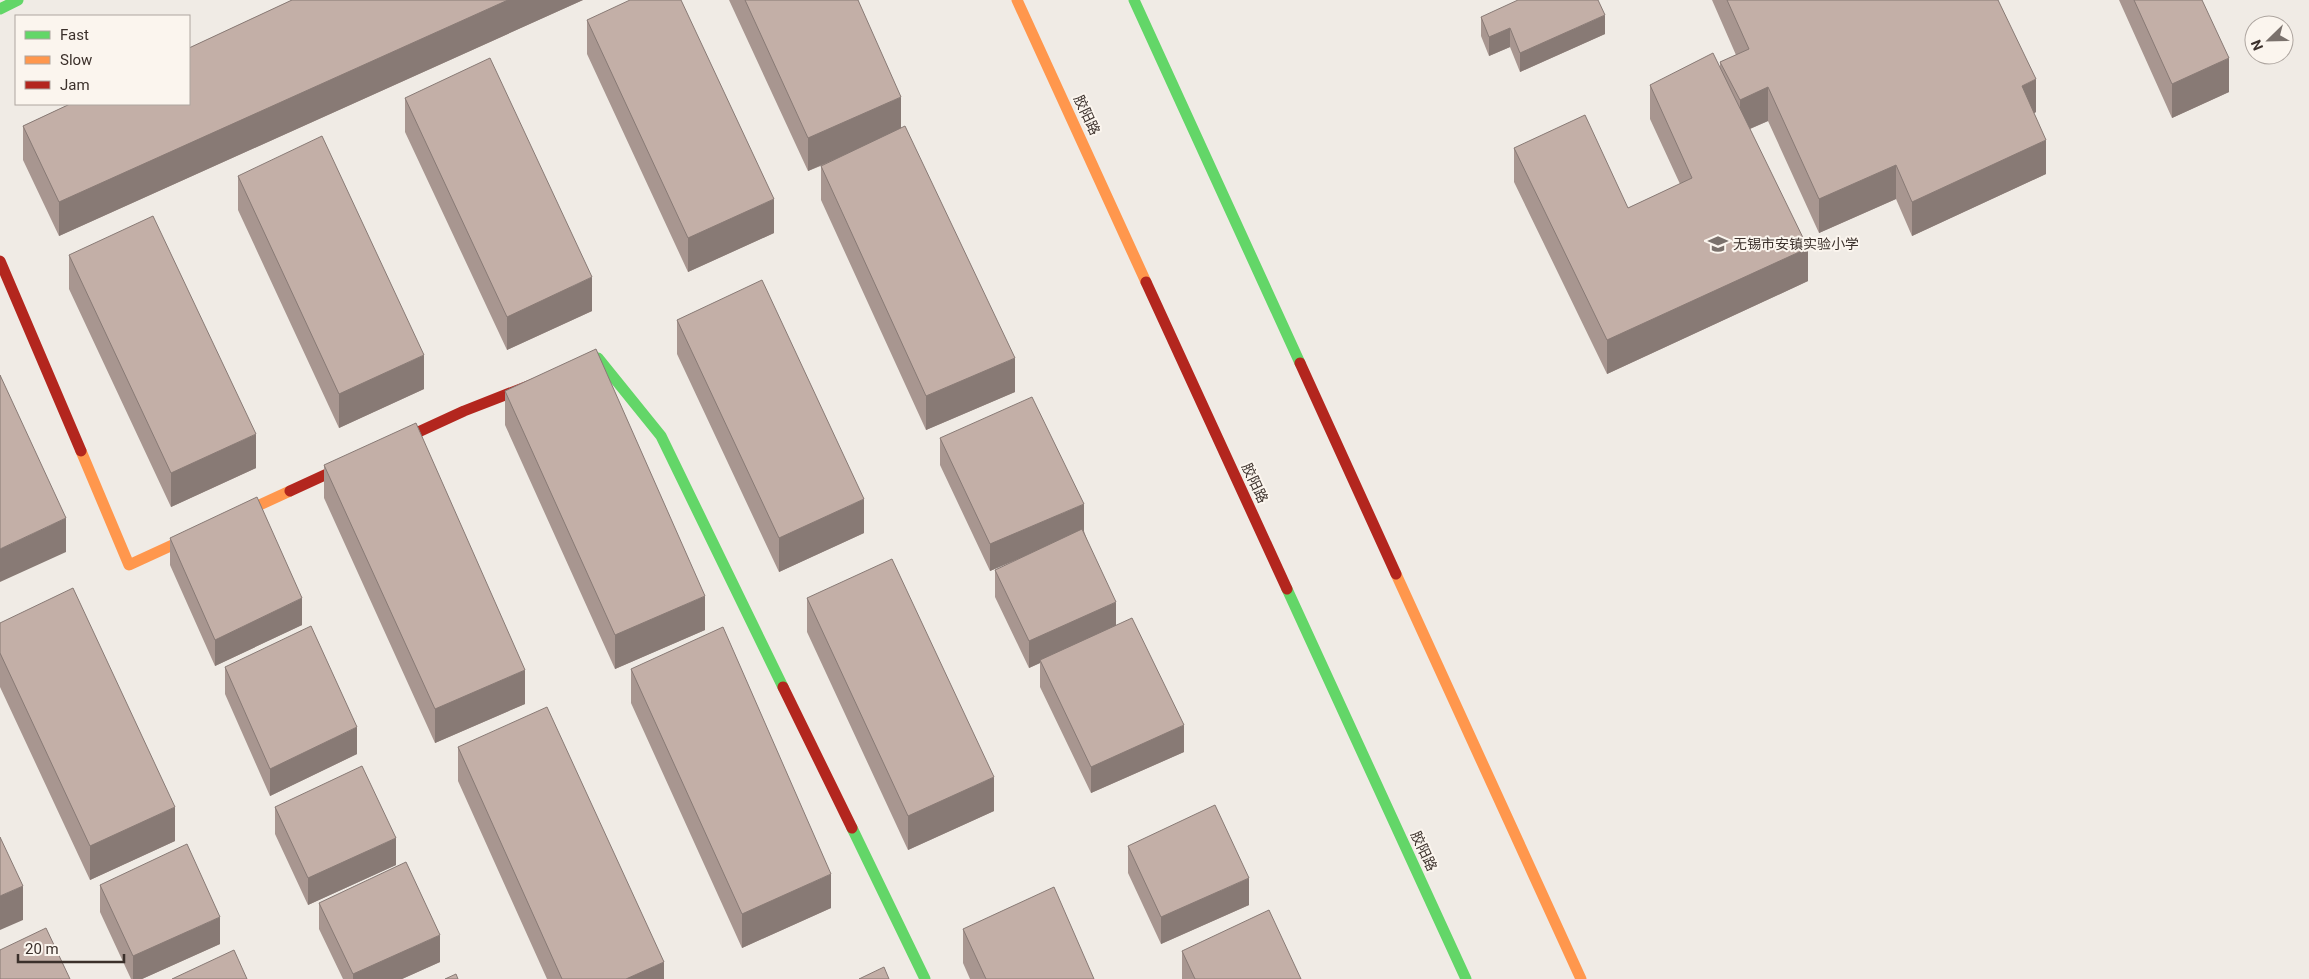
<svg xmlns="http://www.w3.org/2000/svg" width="2309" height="979" font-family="Roboto,'Noto Sans SC',sans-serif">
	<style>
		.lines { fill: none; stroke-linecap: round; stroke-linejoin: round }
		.fast { stroke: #63d668; stroke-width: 11 }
		.slow { stroke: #ff974d; stroke-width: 11 }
		.jam { stroke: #b3261e; stroke-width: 11 }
		.wall { fill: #a89690 }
		.shaded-wall { fill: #887a75 }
		.building { fill: #c3afa7; stroke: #887a75 }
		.labels { text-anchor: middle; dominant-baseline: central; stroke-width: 4; stroke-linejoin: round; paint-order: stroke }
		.street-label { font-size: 14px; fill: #3b302b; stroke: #fbf5ee }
		.poi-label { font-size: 14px; fill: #3b302b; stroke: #fbf5ee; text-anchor: start }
	</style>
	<rect width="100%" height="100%" fill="#f0ebe5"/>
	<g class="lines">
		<path class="fast" d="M1134,0L1300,363
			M0,9L18,0
			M551,377L598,358L661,436L783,687
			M1287,589L1466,979
			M852,828L925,979"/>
		<path class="slow" d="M1017,0L1146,282
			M81,451L129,565L290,491
			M1396,574L1581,979"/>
		<path class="jam" d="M0,261L81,451
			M1146,282L1287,589
			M1300,363L1396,574
			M290,491L464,411L551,377
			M783,687L852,828"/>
	</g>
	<path class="wall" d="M292,0H583L59,236L23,160V126Z
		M729,0H858L901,128L1015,392L926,430L821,200V166L828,163L808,171Z
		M1712,0H1998L2036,112L2034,113L2046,174L1912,236L1896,199L1819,233L1768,121L1750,129L1808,281L1607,374L1514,182V148L1628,208L1680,184L1650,119V85L1720,69V62L1736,55Z
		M2119,0H2202L2229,92L2172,118Z
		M1481,17L1605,34L1520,72L1510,47L1489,56L1481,36Z
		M587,20L774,233L688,272L587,54Z
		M405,98L592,311L507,350L405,132Z
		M238,176L424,389L339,428L238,210Z
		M69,255L256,468L171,507L69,289Z
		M677,320L864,533L779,572L677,354Z
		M505,391L705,630L615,669L505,425Z
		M940,438L1084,531L1116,625L1184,752L1091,793L1040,687V663L1029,668L995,597V570L1027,555L990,571L940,465Z
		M324,465L525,704L435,743L324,498Z
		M170,538L302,625L215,666L170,565Z
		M807,598L994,811L908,850L807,632Z
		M0,623L175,841L90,880L0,687Z
		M225,667L357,754L270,796L225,694Z
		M631,669L831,908L742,948L631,703Z
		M458,747L664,979H547L458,781Z
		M275,807L396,865L308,905L275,834Z
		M1128,846L1249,905L1161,944L1128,873Z
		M100,885L220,944L142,979H131L100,912Z
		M319,903L440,962L402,979H343L319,929Z
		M963,929L1094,979H970L963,963Z
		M1182,951L1301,979H1182Z"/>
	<path class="shaded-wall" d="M508,0H583L59,236V202Z
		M1605,15V34L1520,72V53Z
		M1510,28V47L1489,56V37Z
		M2229,58V92L2172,118V84Z
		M2036,79V112L2022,120V86Z
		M1768,87V121L1740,133V100Z
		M901,97V130L808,171V138Z
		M2046,140V174L1912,236V202Z
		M1896,165V199L1819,233V199Z
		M774,199V233L688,272V238Z
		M1808,248V281L1607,374V340Z
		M592,277V311L507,350V317Z
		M424,355V389L339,428V394Z
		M1015,358V392L926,430V396Z
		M256,434V468L171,507V473Z
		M864,499V533L779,572V538Z
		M1084,504V531L990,571V544Z
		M66,518V552L0,582V549Z
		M705,596V630L615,669V635Z
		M302,598V625L215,666V640Z
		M1116,602V629L1040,660V663L1029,668V641Z
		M525,670V704L435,743V709Z
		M1184,725V752L1091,793V767Z
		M357,727V754L270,796V769Z
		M994,777V811L908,850V816Z
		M175,807V841L90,880V846Z
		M396,838V865L308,905V878Z
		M831,874V908L742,948V914Z
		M1249,878V905L1161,944V917Z
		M23,886V920L0,930V896Z
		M220,917V944L142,979H133V956Z
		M440,935V962L402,979H353V974Z
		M664,962V979H626Z"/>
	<path class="building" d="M292,0H508L59,202L23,126L70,104H189V48Z
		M630,0H681L774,199L688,238L587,20Z
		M745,0H858L901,97L808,138Z
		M1518,0H1598L1605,15L1520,53L1510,28L1489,37L1481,17Z
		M1727,0H1998L2036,79L2022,86L2046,140L1912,202L1896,165L1819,199L1768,87L1740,100L1720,62L1749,49Z
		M2134,0H2202L2229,58L2172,84Z
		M1713,53L1808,248L1607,340L1514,148L1585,115L1628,208L1692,178L1650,85Z
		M490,58L592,277L507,317L405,98Z
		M905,126L1015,358L926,396L821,166Z
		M322,136L424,355L339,394L238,176Z
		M153,216L256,434L171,473L69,255Z
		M762,280L864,499L779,538L677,320Z
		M596,349L705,596L615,635L505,391Z
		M0,375L66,518L0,549Z
		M1032,397L1084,504L990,544L940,438Z
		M416,423L525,670L435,709L324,465Z
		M257,497L302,598L215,640L170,538Z
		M1082,529L1116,602L1029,641L995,570Z
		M892,559L994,777L908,816L807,598Z
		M73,588L175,807L90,846L0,653V623Z
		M1132,618L1184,725L1091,767L1040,660Z
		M311,626L357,727L270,769L225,667Z
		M723,627L831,874L742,914L631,669Z
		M547,707L664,962L626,979H562L458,747Z
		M362,766L396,838L308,878L275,807Z
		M1215,805L1249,878L1161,917L1128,846Z
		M0,837L23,886L0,896Z
		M187,844L220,917L133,956L100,885Z
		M406,862L440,935L353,974L319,903Z
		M1054,887L1094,979H986L963,929Z
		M1269,910L1301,979H1195L1182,951Z
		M46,928L70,979H0V950Z
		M234,950L247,979H172Z
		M884,967L889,979H859Z
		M456,974L458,979H445Z"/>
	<defs>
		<symbol id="school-bare" viewBox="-9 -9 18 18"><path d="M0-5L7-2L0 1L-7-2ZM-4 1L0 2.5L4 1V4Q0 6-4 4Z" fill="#7a716c" stroke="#fbf5ee" stroke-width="2.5" paint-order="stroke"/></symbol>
	</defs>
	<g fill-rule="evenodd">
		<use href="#school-bare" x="1704" y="230" width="28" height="28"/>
	</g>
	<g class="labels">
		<g class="street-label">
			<text transform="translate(1087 115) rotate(65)">胶阳路</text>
			<text transform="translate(1255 483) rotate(65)">胶阳路</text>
			<text transform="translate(1424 851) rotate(65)">胶阳路</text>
		</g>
		<g class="poi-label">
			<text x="1733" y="244">无锡市安镇实验小学</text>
		</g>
	</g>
	<rect x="15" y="15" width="175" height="90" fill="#fbf5ee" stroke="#aea6a0"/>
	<rect x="25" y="31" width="25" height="8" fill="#63d668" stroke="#aea6a0"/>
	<text x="60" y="40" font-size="15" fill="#3b302b">Fast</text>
	<rect x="25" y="56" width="25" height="8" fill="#ff974d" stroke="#aea6a0"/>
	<text x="60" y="65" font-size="15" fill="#3b302b">Slow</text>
	<rect x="25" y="81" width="25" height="8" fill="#b3261e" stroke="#aea6a0"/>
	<text x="60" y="90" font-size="15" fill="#3b302b">Jam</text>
	<g transform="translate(2269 40) rotate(247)"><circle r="24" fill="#fbf5ee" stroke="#aea6a0"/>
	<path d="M0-4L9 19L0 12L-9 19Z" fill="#7a716c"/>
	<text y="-8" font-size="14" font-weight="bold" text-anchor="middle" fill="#3b302b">N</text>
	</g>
	<path d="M18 954v8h106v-8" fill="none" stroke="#3b302b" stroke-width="2.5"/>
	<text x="25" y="954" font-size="15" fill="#3b302b" stroke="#fbf5ee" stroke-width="4" paint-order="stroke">20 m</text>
</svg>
